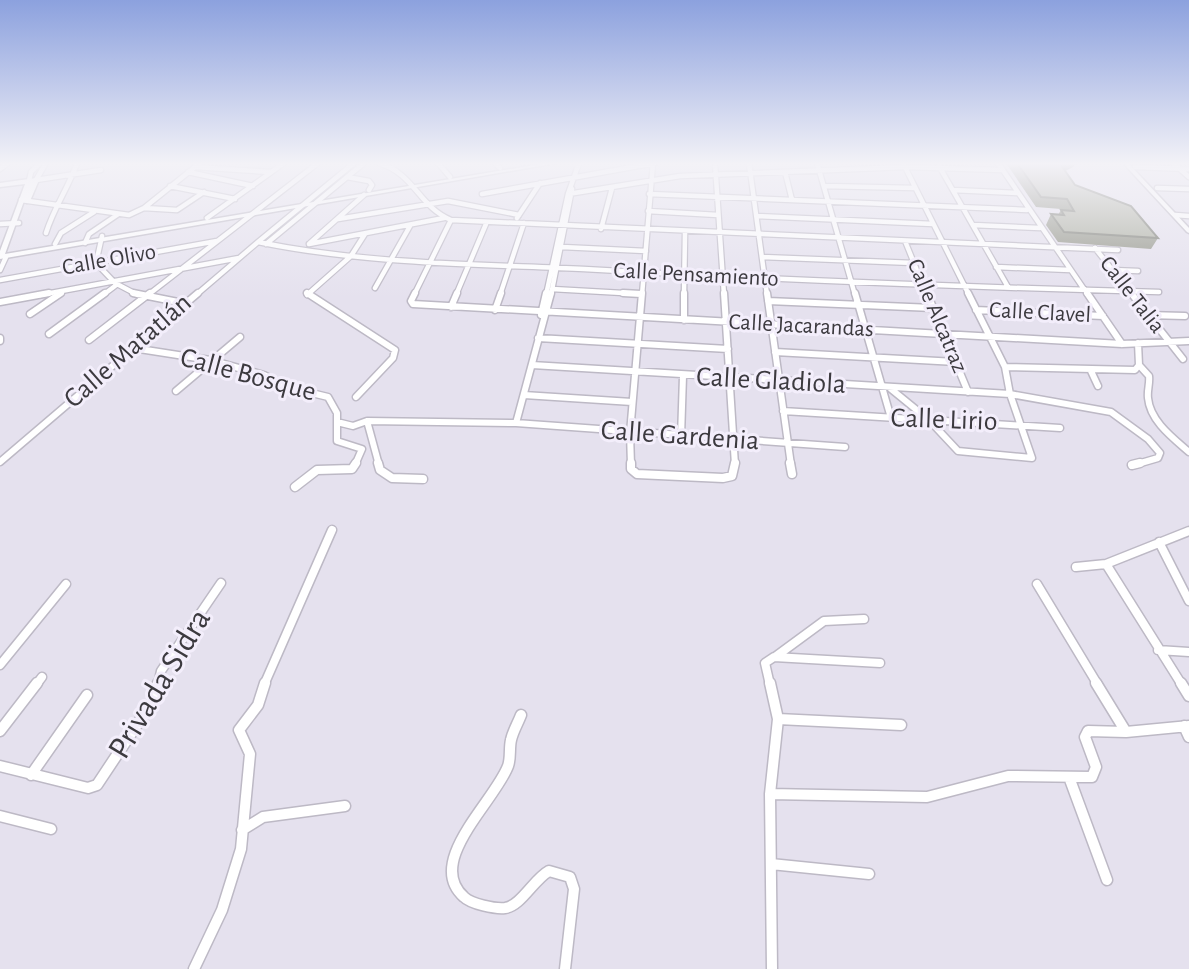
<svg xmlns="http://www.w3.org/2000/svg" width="1189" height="969" font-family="'Alegreya Sans',sans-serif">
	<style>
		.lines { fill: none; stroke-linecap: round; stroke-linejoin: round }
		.minor-far3-casing { stroke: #bdb9c5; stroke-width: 7 }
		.minor-far2-casing { stroke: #bdb9c5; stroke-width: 9 }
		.minor-far1-casing { stroke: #bdb9c5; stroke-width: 11 }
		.minor-casing { stroke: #bdb9c5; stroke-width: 13 }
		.tertiary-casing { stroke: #bdb9c5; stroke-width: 3 }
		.minor-far3 { stroke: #fff; stroke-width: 4.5 }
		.minor-far2 { stroke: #fff; stroke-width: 6 }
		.minor-far1 { stroke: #fff; stroke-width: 8 }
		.minor { stroke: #fff; stroke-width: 10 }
		.tertiary { fill: #fff; fill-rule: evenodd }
		.wall { fill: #94968a }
		.shaded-wall { fill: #787a71 }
		.building { fill: #acaea1; stroke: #787a71; stroke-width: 2 }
		.labels { text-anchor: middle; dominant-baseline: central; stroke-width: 6; stroke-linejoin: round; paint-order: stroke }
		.far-street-label { font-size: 23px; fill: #3c3a3f; stroke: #f3eefb }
		.street-label { font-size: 28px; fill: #3c3a3f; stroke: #f3eefb }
		.near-street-label { font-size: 33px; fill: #3c3a3f; stroke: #f3eefb }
	</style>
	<rect width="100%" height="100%" fill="#e5e1ee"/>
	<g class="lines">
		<defs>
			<path id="minor-far3" d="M46,163L36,180L101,170
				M379,163C415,174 418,206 451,220L1118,250
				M438,163L450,177
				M495,163L500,168
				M715,163L724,295
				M749,163L767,295
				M817,163L855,295
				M903,163L969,295
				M998,163L1088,295
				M1173,163L1189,177
				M939,166L1008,287
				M195,167L271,172
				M1135,167L1189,169
				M0,169L8,163
				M188,172L253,186
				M785,172L792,200
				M347,177L369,181L372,185L369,190
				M29,181L31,172L40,163
				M170,186L235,199
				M824,186L915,188
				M1157,188L1189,189
				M953,190L1017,193
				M482,194L655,163
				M568,194L680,176L906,167L1002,170
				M649,194L1027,210
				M21,200L129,215L144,208L200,163
				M144,208L177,210L204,192
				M648,211L718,215
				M1175,215L1189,216
				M757,216L933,224
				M207,218L284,163
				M517,218L540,183
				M338,219L448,201L519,215
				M0,224L19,223
				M973,225L1040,228
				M601,229L612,188
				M46,233C54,207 68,189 77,163
				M102,236L96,263L115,283L138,295
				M905,241L927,295
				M258,242L354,163
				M85,243L89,234L117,215
				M310,243L364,195
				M55,244L61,233L94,212
				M266,244L364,163
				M309,244L444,218
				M562,247L646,251
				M1095,248L1132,295
				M762,257L914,263
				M996,267L1070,270
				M0,270L6,257
				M1112,270L1138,271
				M0,280L217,241
				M375,288L410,226
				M552,289L641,294
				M40,295L239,258
				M58,295L61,293
				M103,295L115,286
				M148,295L318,163
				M196,295L258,242C365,264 476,264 584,269C776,280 967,287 1159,292
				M307,295L351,256L365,234
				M414,295L451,220
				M456,295L486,224
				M500,295L524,223
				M546,295L568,194L579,163
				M551,295L572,189
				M642,295L653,163
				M684,295L685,233"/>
			<path id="minor-far2" d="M133,293L183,303
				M307,293L395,350L393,358L356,397
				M415,293L411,301L413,304L1122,344L1189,341
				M623,293L641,294
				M724,293L735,465
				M767,293L791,465
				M855,293L891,418
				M927,293L968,392
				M1087,293L1122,344
				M1131,293L1183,359
				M768,301L933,308
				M0,302L49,293
				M451,307L457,293
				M495,310L501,293
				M976,310L1103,316
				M30,314L61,293
				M541,315L546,293
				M1147,315L1185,316
				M684,320V293
				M49,334L105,293
				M0,338V341
				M538,338L728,349
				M89,340L150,293
				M133,348L210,360L264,375L287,387L328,397L337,413V441L362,449L355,465
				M775,352L956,362
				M532,365L1010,394L1111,412L1148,439L1160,453L1158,458L1134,465
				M1139,365L1149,376C1150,384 1147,390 1148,398C1150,421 1173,438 1189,452
				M1005,367L1135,370L1139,365L1138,343
				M1091,371L1098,386
				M891,389L929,420L958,451L1032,458L1010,394L1005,367L968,293
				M176,391L240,337
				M524,395L632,402
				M783,411L1060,428
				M337,422L353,426L367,421
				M516,423L551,293
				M681,437L683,376
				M0,462L198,293
				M379,465L367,421L516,423L845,447
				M631,465L630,433L642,293"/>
			<path id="minor-far1" d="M378,463L380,470L392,478L423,479
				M631,463V469L637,474L723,478L732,476L735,463
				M790,463L792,474
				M1132,465L1140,463
				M295,487L317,470L352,469L356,463
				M1159,542L1189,601
				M1106,564L1182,685
				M1076,567L1106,564L1189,531
				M1037,584L1098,685
				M1158,650L1189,652
				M775,657L824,621L864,619
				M0,665L66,584
				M36,685L42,677
				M158,685L161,671L221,583
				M264,685L332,530
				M770,685L765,663L774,657L880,663"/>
			<path id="minor" d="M770,683L778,719L770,794L772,969
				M1096,683L1126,732
				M1181,683L1189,696
				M521,715C518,723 513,731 511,740C509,748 511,758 508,766C495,801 424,862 464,897C471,904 495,909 505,908C521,906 534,879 549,871L570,877L574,889L565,969
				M778,719L901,725
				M1184,726L1189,737
				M0,731L37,683
				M0,766L88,788L97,785L154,699L158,683
				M31,775L87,695
				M1069,777L1107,880
				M770,794L927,797L1008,776L1092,777L1096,767L1085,737L1088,731L1126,732L1189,726
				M0,816L51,829
				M242,830L263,817L345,806
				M771,864L869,874
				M194,969L222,910L241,849L250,754L239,730L258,705L265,683"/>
			<path id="tertiary" d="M546,163H557L0,259V251L25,184L0,187V183L36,178L39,180L30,201L27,203L24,201L5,254Z
				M1123,163H1128L1189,228V233L1187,232Z"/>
		</defs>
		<use href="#minor-far3" class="minor-far3-casing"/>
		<use href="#minor-far2" class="minor-far2-casing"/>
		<use href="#minor-far1" class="minor-far1-casing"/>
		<use href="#minor" class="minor-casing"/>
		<use href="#tertiary" class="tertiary-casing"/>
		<use href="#minor-far3" class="minor-far3"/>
		<use href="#minor-far2" class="minor-far2"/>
		<use href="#minor-far1" class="minor-far1"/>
		<use href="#minor" class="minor"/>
		<use href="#tertiary" class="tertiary"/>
	</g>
	<path class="wall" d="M1006,163H1075L1073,167L1065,171L1075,185L1158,238L1151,249L1058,242L1046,225L1051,214L1058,215L1061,210H1062L1061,209L1036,207Z"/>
	<path class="shaded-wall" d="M1067,163H1075L1073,167L1056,175L1061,165Z"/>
	<path class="building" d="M1017,163H1067L1061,165L1075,185L1131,206L1158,238L1064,232L1051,214L1064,215L1061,210L1074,211L1067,199L1041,197Z"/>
	<linearGradient id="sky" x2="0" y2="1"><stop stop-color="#8ca1de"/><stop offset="0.55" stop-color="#f3f2f7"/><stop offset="1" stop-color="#f3f2f7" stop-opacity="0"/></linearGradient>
	<rect width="1189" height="298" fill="url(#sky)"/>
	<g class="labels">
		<g class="far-street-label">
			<text transform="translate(109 260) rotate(-10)">Calle Olivo</text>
			<text transform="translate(696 275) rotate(3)">Calle Pensamiento</text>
			<text transform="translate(1132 295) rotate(52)">Calle Talia</text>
			<text transform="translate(1040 313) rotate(3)">Calle Clavel</text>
			<text transform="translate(937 316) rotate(67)">Calle Alcatraz</text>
			<text transform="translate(801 326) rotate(3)">Calle Jacarandas</text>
		</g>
		<g class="street-label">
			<text transform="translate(128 351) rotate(-41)">Calle Matatlán</text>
			<text transform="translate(248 375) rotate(15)">Calle Bosque</text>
			<text transform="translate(771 381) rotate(3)">Calle Gladiola</text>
			<text transform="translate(944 420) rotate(2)">Calle Lirio</text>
			<text transform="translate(680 436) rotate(4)">Calle Gardenia</text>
		</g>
		<g class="near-street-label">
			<text transform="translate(160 684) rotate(-59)">Privada Sidra</text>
		</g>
	</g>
</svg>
